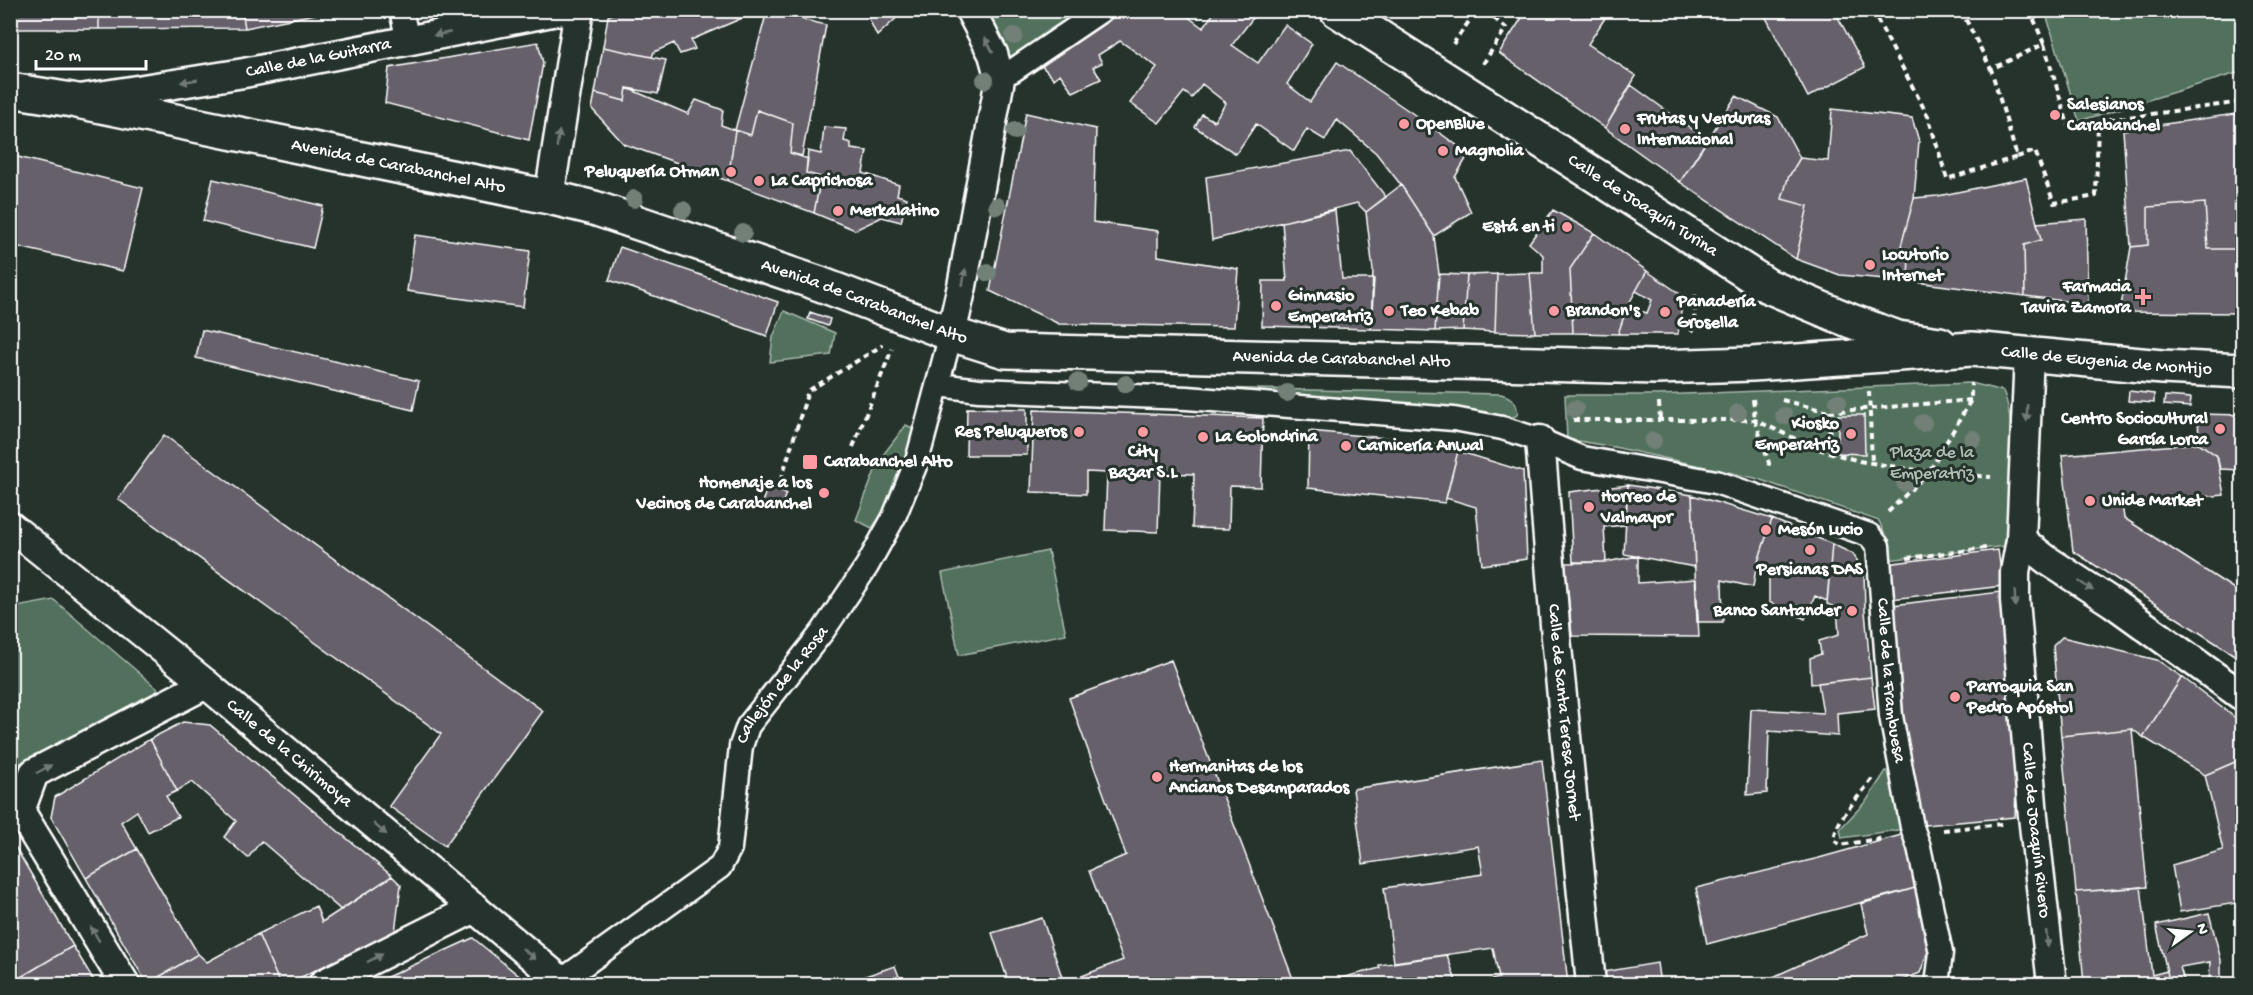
<svg xmlns="http://www.w3.org/2000/svg" width="2253" height="995" font-family="'Gochi Hand',sans-serif">
	<style>
		.green { fill: #51715b; stroke: #a8b8ad; stroke-width: 1.5 }
		.building { fill: #66606a; stroke: #fff; stroke-width: 1.5 }
		.lines { fill: none; stroke-linecap: round; stroke-linejoin: round }
		.pedestrian-casing { stroke: #fff; stroke-width: 27 }
		.minor-casing { stroke: #fff; stroke-width: 33 }
		.secondary-casing { stroke: #fff; stroke-width: 38 }
		.primary-casing { stroke: #fff; stroke-width: 38 }
		.path { stroke: #fff; stroke-width: 4; stroke-dasharray: 6 4.5; stroke-linecap: butt }
		.pedestrian { stroke: #26332d; stroke-width: 22 }
		.minor { stroke: #26332d; stroke-width: 28 }
		.secondary { stroke: #26332d; stroke-width: 33 }
		.primary { stroke: #26332d; stroke-width: 33 }
		.tree { fill: #728078 }
		.oneway { fill: #727a76 }
		.poi-dot { fill: #ff9aa2; stroke: #26332d; stroke-width: 2 }
		.labels { text-anchor: middle; dominant-baseline: central; stroke-width: 6; stroke-linejoin: round; paint-order: stroke }
		.street-label { font-size: 18px; fill: #fff; stroke: #26332d }
		.poi-label { font-size: 18px; font-weight: bold; fill: #fff; stroke: #26332d; text-anchor: start }
		.park-label { font-size: 18px; fill: #b1bfb5; stroke: #26332d }
	</style>
	<rect width="100%" height="100%" fill="#26332d"/>
	<filter id="ink" filterUnits="userSpaceOnUse"><feTurbulence type="fractalNoise" baseFrequency=".0167" numOctaves="2"/><feDisplacementMap in="SourceGraphic" scale="12" xChannelSelector="R" yChannelSelector="G"/><feConvolveMatrix kernelMatrix="1 2 1 2 8 2 1 2 1" color-interpolation-filters="sRGB"/></filter>
	<g filter="url(#ink)">
		<path class="green" d="M981,11H1102L1012,71Z
			M2045,11H2242V94L2237,73L2079,121Z
			M784,311L835,333L831,355L770,362L773,337Z
			M1971,383L2003,391C2019,426 2008,505 2006,546L1888,560L1886,537L1879,521L1755,478L1614,447L1567,439L1565,395H1658Z
			M1211,388L1501,394C1513,398 1516,400 1518,414L1514,417L1213,395Z
			M906,425L922,433L906,479L872,528L856,520L879,460Z
			M1048,551L1066,634L959,655L942,573Z
			M54,600L159,690L11,768V608Z
			M1886,771L1892,773L1904,829L1842,838L1840,829L1867,800Z"/>
		<path class="building" d="M10,10H99V29H10Z
			M99,10H242L245,28L99,29Z
			M242,10H336L245,28Z
			M621,10H761L691,40L695,49L680,54L674,43L654,52L652,57L603,47L608,16Z
			M865,10H904V11L877,36Z
			M1115,10H1179L1203,28L1216,10H1259L1232,45L1258,63L1285,25L1312,44L1287,84L1310,102L1337,62L1412,113L1469,154L1455,177L1471,212L1434,236L1401,185L1376,153L1337,120L1325,140L1307,129L1294,151L1256,124L1236,154L1195,127L1202,114L1214,121L1226,103L1202,84L1192,98L1184,92L1159,123L1130,103L1157,67L1120,41L1098,55L1102,63L1093,67L1101,79L1073,92L1060,74L1054,79L1039,63Z
			M1527,10H1561L1567,15L1574,10H1603L1607,15L1588,44L1636,76L1605,128L1499,53Z
			M1762,10H1834L1865,67L1808,97Z
			M767,11L826,25L802,156L790,153L793,123L757,110L751,135L735,130Z
			M538,42L543,63L529,140L385,103L389,68Z
			M603,47L666,60L658,94L627,88L625,101L595,93Z
			M1631,85L1707,140L1680,182L1605,128Z
			M627,88L688,114L696,100L723,110L721,125L735,130L728,181L624,144L592,109L595,93L625,101Z
			M1736,96L1778,117L1800,158L1788,178L1782,199L1808,206L1796,259L1680,182Z
			M1832,109L1912,118L1919,141L1914,198L1901,246L1909,255L1908,281L1840,275L1796,259L1808,206L1782,199L1788,178L1800,158L1828,161Z
			M757,110L793,123L790,153L808,159L806,173L821,177L814,213L728,181L735,130L751,135Z
			M1026,113L1096,129L1093,222L1158,231V256L1238,269L1234,327L1059,324L990,291Z
			M2242,113V202H2235V249H2208L2205,203L2148,207V245L2131,247L2123,130Z
			M824,127L846,129L844,141L851,143V149L867,151L863,173L899,185L897,195L907,198L901,222L882,217L855,230L814,213L821,177L806,173L808,151L821,154Z
			M1350,151L1386,197L1366,212L1357,203L1212,240L1206,177Z
			M10,155L143,188L123,271L10,245Z
			M2026,178L2041,240L2024,245L2025,296L1908,281L1909,255L1901,246L1914,198L1938,196Z
			M213,179L323,206L313,248L203,221Z
			M1401,185L1434,236L1439,274L1435,331L1371,329L1373,270L1366,212Z
			M2235,202H2242V313L2120,312L2131,247L2148,245V207L2205,203L2208,249H2235Z
			M1335,210L1342,279H1374L1371,329L1262,326L1263,281H1287L1282,222Z
			M1553,210L1594,233L1570,269L1573,333H1535L1530,273H1543V255L1529,243Z
			M2086,219L2088,304L2025,296L2024,245L2041,240L2037,223Z
			M1594,233L1647,271L1627,307L1618,334L1573,333L1570,269Z
			M415,235L530,251L523,307L407,291Z
			M620,247L778,302L767,336L609,280Z
			M1647,271L1683,296L1678,334H1618L1627,307L1647,313L1652,300L1636,291Z
			M1530,273L1535,333L1495,332L1497,274Z
			M1439,274L1467,275L1463,330L1435,331Z
			M1497,274L1495,332L1463,330L1467,275Z
			M810,312L830,319L828,326L808,319Z
			M202,330L419,381L413,410L196,358Z
			M2129,391L2154,394V403L2128,401Z
			M2165,396L2191,398L2190,407L2164,405Z
			M967,408L1027,409V455H966Z
			M1034,410L1263,418L1261,487L1230,486L1229,529L1192,528L1194,474L1160,473L1158,532L1105,530L1107,473L1086,472V494L1031,492Z
			M2198,414L2242,415V470L2220,469L2217,456L2199,443Z
			M1838,415H1864L1865,454L1838,453Z
			M1309,431L1429,442L1458,451L1445,503L1308,488Z
			M164,435L543,711L445,846L389,806L441,734L118,499Z
			M2199,443L2217,456L2224,495L2122,504L2124,518L2242,594V660L2073,551L2062,455Z
			M1458,451L1523,471L1527,559L1482,565L1476,507L1446,498Z
			M1628,485L1692,495L1695,567L1624,554Z
			M1628,485L1625,525L1604,527L1606,562H1573L1569,492Z
			M767,487L786,493L780,511L761,506Z
			M1692,495L1772,519L1756,568L1753,587L1722,580L1723,622H1697Z
			M1772,519L1832,544L1827,601L1815,596L1805,619L1769,602V575L1756,568Z
			M1832,544L1853,554L1864,571L1865,611L1871,677L1811,684L1810,658L1821,654L1819,641L1839,635L1837,608L1827,604Z
			M1998,550L2003,586L1891,599L1886,564Z
			M1638,556V583L1696,579L1699,637L1572,636L1565,563L1606,562Z
			M2001,592L2016,788L2015,817L1925,825L1911,796L1893,605Z
			M2062,637L2157,660L2182,677L2143,737L2132,729L2061,736L2053,646Z
			M1171,660L1295,984H1009L992,933L1042,918L1064,983L1123,960L1089,871L1126,855L1069,698Z
			M1871,677L1875,709L1837,713L1838,736L1769,731L1767,793L1747,795L1751,709L1823,713L1818,683Z
			M2182,677L2242,723V759L2205,775L2143,737Z
			M183,722L210,725L392,876L341,910L261,841L248,858L224,837L236,821L192,782L177,791L150,739Z
			M2132,729L2147,887L2076,892L2061,736Z
			M150,739L177,791L166,796L178,817L148,832L137,811L121,822L137,849L86,878L51,817L55,797Z
			M2242,759V907L2237,909L2236,903L2180,912L2172,865L2223,850L2205,775Z
			M1542,760L1568,984H1474L1499,978L1493,948L1394,962L1384,888L1483,874L1478,846L1363,864L1353,789Z
			M1905,834L1915,888L1707,944L1696,888L1819,858Z
			M10,838L73,946L16,980L10,970Z
			M137,849L198,954L147,984L86,878Z
			M392,876L401,885L395,932L287,984H280L258,934L316,906L322,922Z
			M2141,887L2152,975L2167,971L2170,984H2084L2076,892Z
			M1915,888L1928,951L1920,973L1893,984H1766L1764,981L1868,934L1861,904Z
			M2209,913L2221,960V984H2209L2210,962L2180,967L2185,984H2170L2156,925Z
			M258,934L280,984H147L198,954L207,962Z
			M473,938L529,984H375L374,983Z
			M73,946L96,984H18L16,980Z
			M1447,955L1457,984H1318L1380,968L1379,965Z
			M1657,963L1660,984H1606L1603,972Z
			M895,966L902,984H842Z"/>
		<g class="lines">
			<defs>
				<g id="pedestrian">
					<path d="M401,10L408,41"/>
					<path d="M1012,71L1102,10"/>
					<path id="s1" d="M939,385L979,390L1187,398L1454,419L1502,428L1540,440L1582,458L1716,482L1869,535L1878,546L1891,716L1912,827L1919,847L1941,953L1937,984"/>
					<path id="s2" d="M561,981L720,867L730,848L741,746L748,726L823,631L867,566L894,517L917,461L951,334"/>
				</g>
				<g id="minor">
					<path id="s3" d="M80,99L244,73L562,10"/>
					<path d="M549,197L579,10"/>
					<path d="M951,334L962,286L1000,79L993,54L970,10"/>
					<path id="s4" d="M2029,354L2021,540L2015,572V600L2033,816L2052,984"/>
					<path id="s5" d="M1540,440L1556,637L1591,984"/>
					<path id="s6" d="M10,526L206,684L565,984"/>
					<path d="M2021,540L2047,560L2113,603L2242,696"/>
					<path d="M125,984L20,811L34,773L206,684"/>
					<path d="M323,984L475,908"/>
				</g>
				<g id="secondary">
					<path id="s7" d="M1337,10L1768,286L1851,321L1898,338L1940,344"/>
				</g>
				<g id="primary">
					<path id="s8" d="M10,90L72,100L549,197L594,208L820,284L951,334L1005,351L1656,367L1752,364L1972,349L2162,367L2242,371"/>
				</g>
			</defs>
			<use href="#pedestrian" class="pedestrian-casing"/>
			<use href="#minor" class="minor-casing"/>
			<use href="#secondary" class="secondary-casing"/>
			<use href="#primary" class="primary-casing"/>
			<path class="path" d="M1872,10L1928,116L1947,179L2017,157L1991,69L2044,44L2030,10
				M1961,10L1991,69
				M1453,44L1477,10
				M2044,44L2068,125L2242,102
				M1483,64L1506,28L1484,10
				M2017,157L2035,151L2054,203L2096,196L2098,120
				M1692,332L1695,313V291
				M1869,391L1872,463
				M1753,399L1755,420L1769,463L1768,470
				M1782,400L1829,412L1830,453
				M1659,402L1660,420
				M1829,412L1971,400
				M1573,420H1755L1815,448L1859,461L1929,472L1971,400V383
				M853,447L892,349
				M778,490L808,391L883,345
				M1888,512L1929,472L1991,477
				M1907,558L1986,548
				M1872,779C1859,798 1837,816 1834,840L1840,845L1885,838
				M1943,830L2002,824"/>
			<use href="#pedestrian" class="pedestrian"/>
			<use href="#minor" class="minor"/>
			<use href="#secondary" class="secondary"/>
			<use href="#primary" class="primary"/>
		</g>
		<g class="tree">
			<circle cx="1014" cy="36" r="9"/>
			<circle cx="985" cy="80" r="9"/>
			<circle cx="1015" cy="131" r="9"/>
			<circle cx="634" cy="199" r="9"/>
			<circle cx="997" cy="206" r="9"/>
			<circle cx="683" cy="210" r="9"/>
			<circle cx="743" cy="233" r="9"/>
			<circle cx="988" cy="273" r="9"/>
			<circle cx="1078" cy="382" r="9"/>
			<circle cx="1126" cy="384" r="9"/>
			<circle cx="1287" cy="393" r="9"/>
			<circle cx="1838" cy="402" r="9"/>
			<circle cx="1575" cy="409" r="9"/>
			<circle cx="1738" cy="413" r="9"/>
			<circle cx="1784" cy="416" r="9"/>
			<circle cx="1923" cy="423" r="9"/>
			<circle cx="1973" cy="439" r="9"/>
			<circle cx="1653" cy="441" r="9"/>
			<circle cx="1905" cy="483" r="9"/>
		</g>
		<defs><path id="oneway-solid" d="M-6-.8H1V-3.2L6.5 0L1 3.2V.8H-6Z" transform="scale(1.5)"/></defs>
		<g class="oneway">
			<use href="#oneway-solid" transform="translate(442 34) rotate(169)"/>
			<use href="#oneway-solid" transform="translate(989 45) rotate(-118)"/>
			<use href="#oneway-solid" transform="translate(189 81) rotate(171)"/>
			<use href="#oneway-solid" transform="translate(558 139) rotate(-81)"/>
			<use href="#oneway-solid" transform="translate(964 277) rotate(-80)"/>
			<use href="#oneway-solid" transform="translate(2027 413) rotate(92)"/>
			<use href="#oneway-solid" transform="translate(2086 586) rotate(33)"/>
			<use href="#oneway-solid" transform="translate(2015 598) rotate(88)"/>
			<use href="#oneway-solid" transform="translate(44 769) rotate(-28)"/>
			<use href="#oneway-solid" transform="translate(380 829) rotate(40)"/>
			<use href="#oneway-solid" transform="translate(95 934) rotate(-121)"/>
			<use href="#oneway-solid" transform="translate(2047 939) rotate(84)"/>
			<use href="#oneway-solid" transform="translate(529 954) rotate(40)"/>
			<use href="#oneway-solid" transform="translate(375 958) rotate(-27)"/>
		</g>
	</g>
	<g class="poi-dot">
		<circle cx="2055" cy="115" r="6"/>
		<circle cx="1404" cy="124" r="6"/>
		<circle cx="1625" cy="129" r="6"/>
		<circle cx="1443" cy="151" r="6"/>
		<circle cx="731" cy="172" r="6"/>
		<circle cx="759" cy="181" r="6"/>
		<circle cx="838" cy="211" r="6"/>
		<circle cx="1567" cy="227" r="6"/>
		<circle cx="1870" cy="265" r="6"/>
		<path d="M2140 288h6v6h6v6h-6v6h-6v-6h-6v-6h6z"/>
		<circle cx="1276" cy="306" r="6"/>
		<circle cx="1389" cy="311" r="6"/>
		<circle cx="1554" cy="311" r="6"/>
		<circle cx="1665" cy="312" r="6"/>
		<circle cx="2220" cy="429" r="6"/>
		<circle cx="1079" cy="432" r="6"/>
		<circle cx="1143" cy="432" r="6"/>
		<circle cx="1851" cy="434" r="6"/>
		<circle cx="1203" cy="437" r="6"/>
		<circle cx="1346" cy="446" r="6"/>
		<rect x="802" y="454" width="16" height="16" rx="3"/>
		<circle cx="824" cy="493" r="6"/>
		<circle cx="2090" cy="501" r="6"/>
		<circle cx="1589" cy="507" r="6"/>
		<circle cx="1766" cy="530" r="6"/>
		<circle cx="1810" cy="550" r="6"/>
		<circle cx="1852" cy="611" r="6"/>
		<circle cx="1955" cy="697" r="6"/>
		<circle cx="1157" cy="777" r="6"/>
	</g>
	<g class="labels">
		<g class="street-label">
			<text stroke="none"><textPath href="#s3" startOffset="242">Calle de la Guitarra</textPath></text>
			<text stroke="none"><textPath href="#s8" startOffset="396">Avenida de Carabanchel Alto</textPath></text>
			<text stroke="none"><textPath href="#s7" startOffset="363">Calle de Joaquín Turina</textPath></text>
			<text stroke="none"><textPath href="#s8" startOffset="882">Avenida de Carabanchel Alto</textPath></text>
			<text stroke="none"><textPath href="#s8" startOffset="1368">Avenida de Carabanchel Alto</textPath></text>
			<text stroke="none"><textPath href="#s8" startOffset="2134">Calle de Eugenia de Montijo</textPath></text>
			<text stroke="none"><textPath href="#s1" startOffset="1098">Calle de la Frambuesa</textPath></text>
			<text stroke="none"><textPath href="#s2" startOffset="394">Callejón de la Rosa</textPath></text>
			<text stroke="none"><textPath href="#s5" startOffset="273">Calle de Santa Teresa Jornet</textPath></text>
			<text stroke="none"><textPath href="#s6" startOffset="360">Calle de la Chirimoya</textPath></text>
			<text stroke="none"><textPath href="#s4" startOffset="478">Calle de Joaquín Rivero</textPath></text>
		</g>
		<g class="poi-label">
			<text x="2067" y="105">Salesianos<tspan x="2067" dy="21">Carabanchel</tspan></text>
			<text x="1637" y="119">Frutas y Verduras<tspan x="1637" dy="21">Internacional</tspan></text>
			<text x="1416" y="124">OpenBlue</text>
			<text x="1455" y="151">Magnolia</text>
			<text x="719" y="172" text-anchor="end">Peluquería Otman</text>
			<text x="771" y="181">La Caprichosa</text>
			<text x="850" y="211">Merkalatino</text>
			<text x="1555" y="227" text-anchor="end">Está en ti</text>
			<text x="1882" y="255">Locutorio<tspan x="1882" dy="21">Internet</tspan></text>
			<text x="2131" y="287" text-anchor="end">Farmacia<tspan x="2131" dy="21">Tavira Zamora</tspan></text>
			<text x="1288" y="296">Gimnasio<tspan x="1288" dy="21">Emperatriz</tspan></text>
			<text x="1677" y="302">Panadería<tspan x="1677" dy="21">Grosella</tspan></text>
			<text x="1401" y="311">Teo Kebab</text>
			<text x="1566" y="311">Brandon's</text>
			<text x="2208" y="419" text-anchor="end">Centro Sociocultural<tspan x="2208" dy="21">García Lorca</tspan></text>
			<text x="1839" y="424" text-anchor="end">Kiosko<tspan x="1839" dy="21">Emperatriz</tspan></text>
			<text x="1067" y="432" text-anchor="end">Res Peluqueros</text>
			<text x="1215" y="437">La Golondrina</text>
			<text x="1358" y="446">Carnicería Anwal</text>
			<text x="1143" y="452" text-anchor="middle">City<tspan x="1143" dy="21">Bazar S.L</tspan></text>
			<text x="824" y="462">Carabanchel Alto</text>
			<text x="812" y="483" text-anchor="end">Homenaje a los<tspan x="812" dy="21">Vecinos de Carabanchel</tspan></text>
			<text x="1601" y="497">Horreo de<tspan x="1601" dy="21">Valmayor</tspan></text>
			<text x="2102" y="501">Unide Market</text>
			<text x="1778" y="530">Mesón Lucio</text>
			<text x="1810" y="570" text-anchor="middle">Persianas DAS</text>
			<text x="1840" y="611" text-anchor="end">Banco Santander</text>
			<text x="1967" y="687">Parroquia San<tspan x="1967" dy="21">Pedro Apóstol</tspan></text>
			<text x="1169" y="767">Hermanitas de los<tspan x="1169" dy="21">Ancianos Desamparados</tspan></text>
		</g>
		<g class="park-label">
			<text x="1932" y="453">Plaza de la<tspan x="1932" dy="21">Emperatriz</tspan></text>
		</g>
	</g>
	<rect width="2253" height="995" fill="none" stroke="#26332d" stroke-width="36"/>
	<rect x="18" y="18" width="2217" height="959" fill="none" stroke="#fff" stroke-width="2" filter="url(#ink)"/>
	<g transform="translate(2190 932) rotate(75)" stroke="#26332d" stroke-width="4.5" paint-order="stroke">
	<path d="M0-4.5L10 22L0 15L-10 22Z" fill="#ffffff"/>
	<text y="-9" font-size="16" font-weight="bold" text-anchor="middle" fill="#ffffff">N</text>
	</g>
	<path d="M36 60v9h110v-9" fill="none" stroke="#ffffff" stroke-width="3"/>
	<text x="45" y="60" font-size="18" fill="#ffffff" stroke="#26332d" stroke-width="4.5" paint-order="stroke">20 m</text>
</svg>
